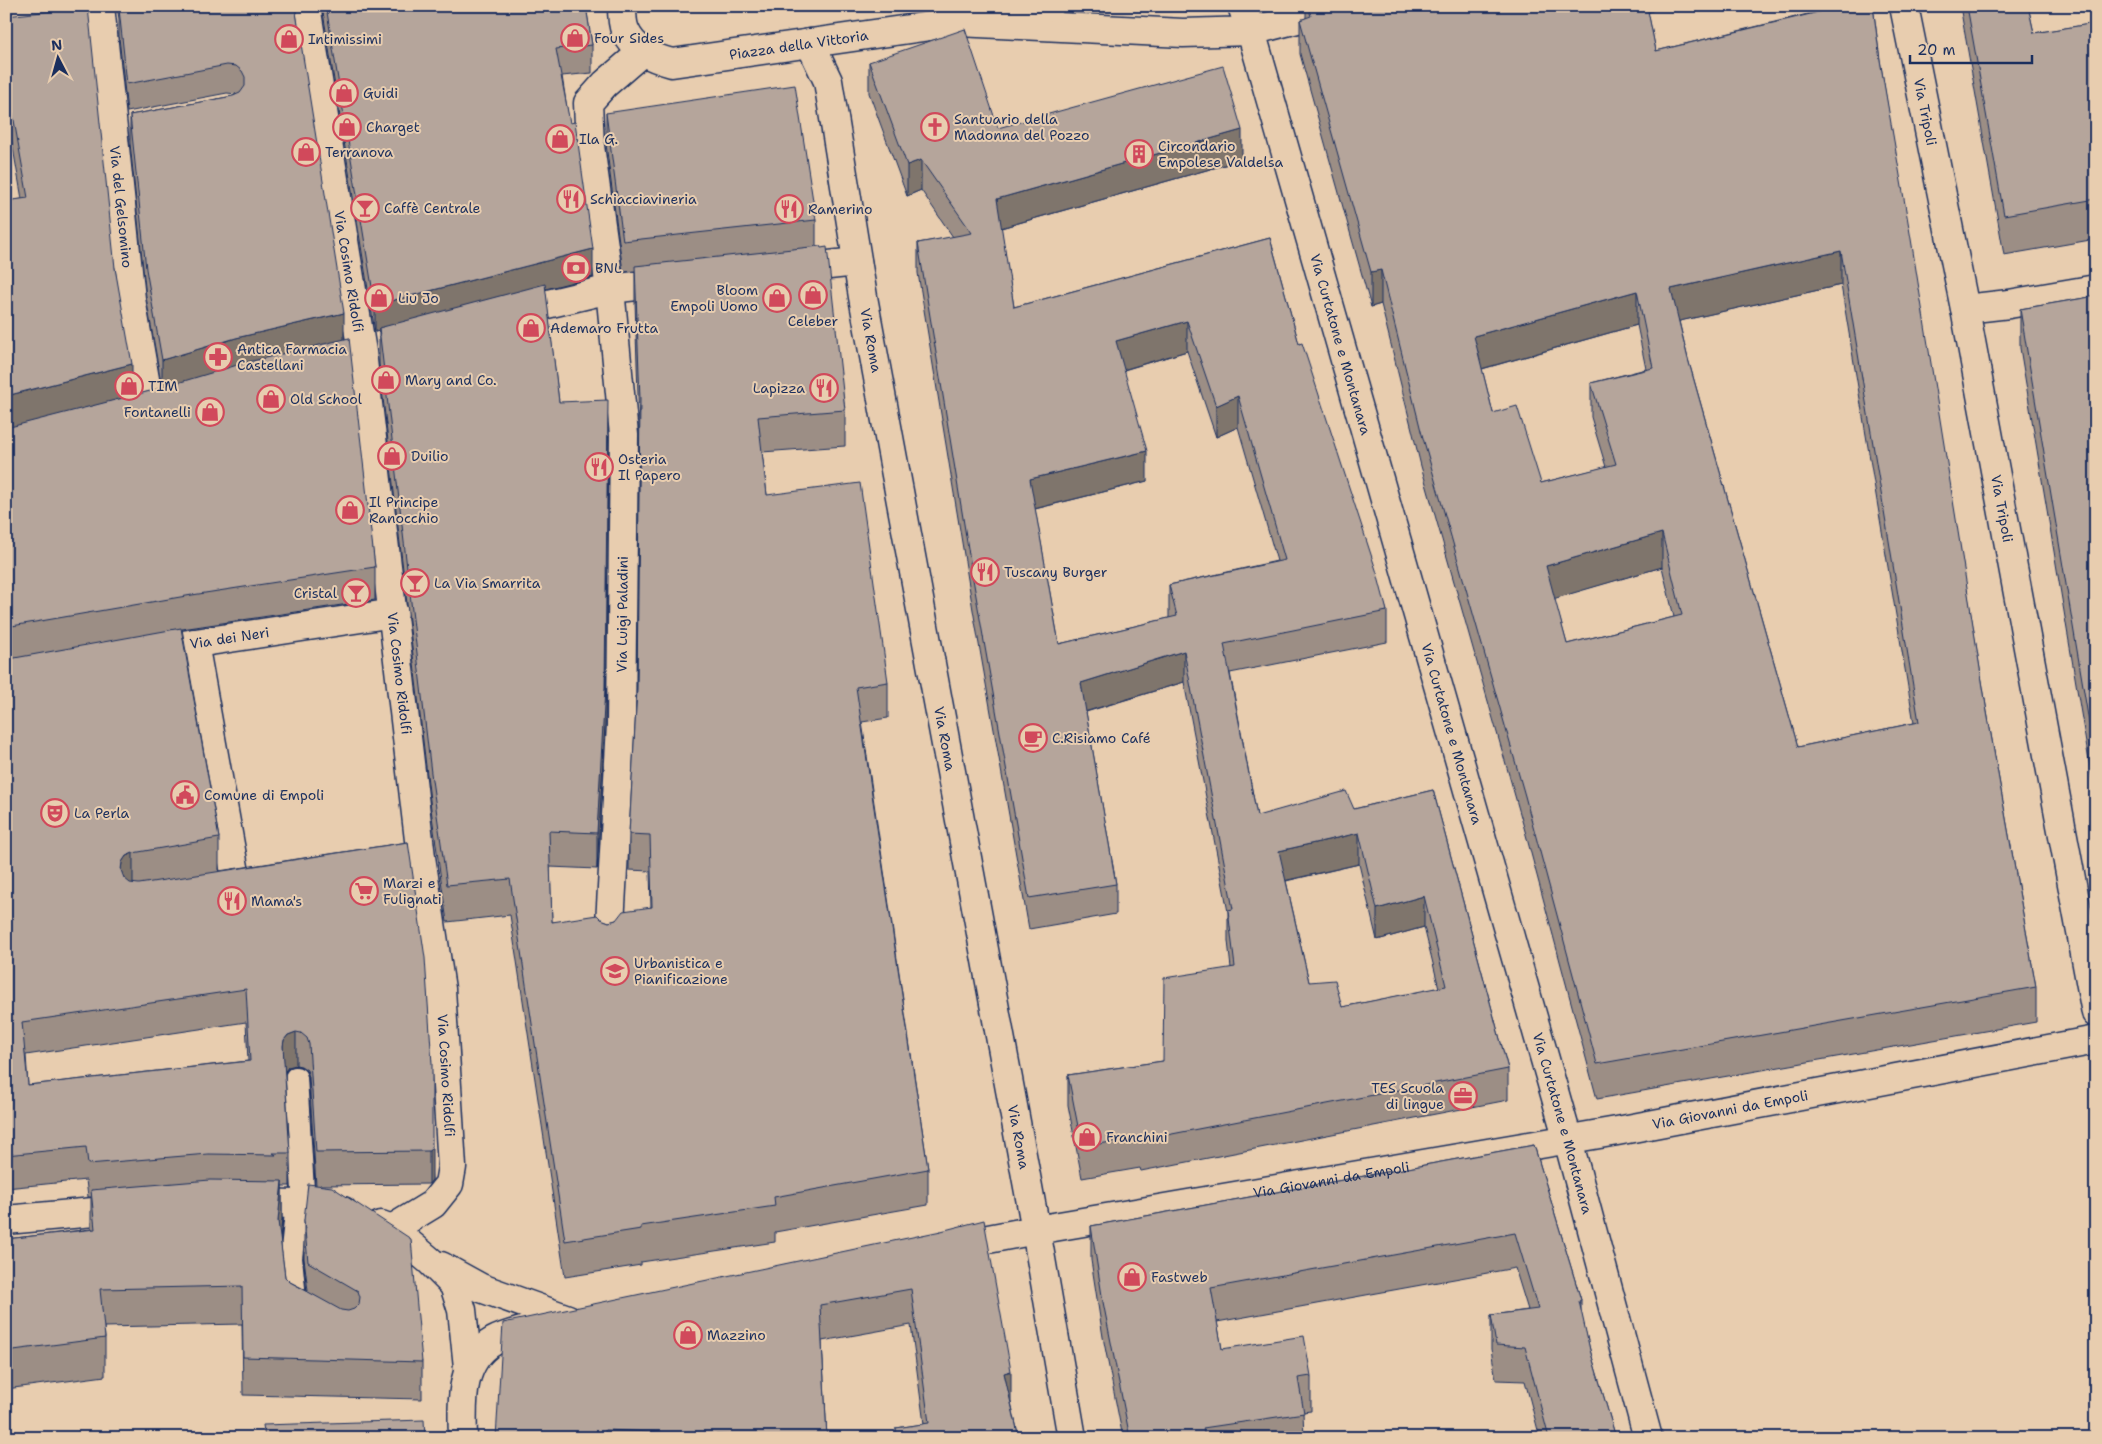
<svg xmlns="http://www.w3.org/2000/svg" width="2102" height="1444" font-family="'Shantell Sans',sans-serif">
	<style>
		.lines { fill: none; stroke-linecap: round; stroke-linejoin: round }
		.lane-casing { stroke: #1b2f5e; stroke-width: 26 }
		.street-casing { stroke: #1b2f5e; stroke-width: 31 }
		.secondary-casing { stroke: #1b2f5e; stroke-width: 31 }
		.lane { stroke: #e8cdaf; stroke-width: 22 }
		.street { stroke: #e8cdaf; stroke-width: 28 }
		.secondary { stroke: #e8cdaf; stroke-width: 28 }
		.wall { fill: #9c8e85; stroke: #1b2f5e; fill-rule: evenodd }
		.shaded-wall { fill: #7f746c; stroke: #1b2f5e }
		.building { fill: #b5a59b; stroke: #1b2f5e; fill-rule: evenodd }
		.labels { text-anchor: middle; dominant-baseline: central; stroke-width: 4; stroke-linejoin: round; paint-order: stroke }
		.poi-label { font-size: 14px; fill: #1b2f5e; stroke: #e8cdaf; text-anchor: start }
		.street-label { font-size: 14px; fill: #1b2f5e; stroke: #e8cdaf }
	</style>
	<rect width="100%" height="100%" fill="#e8cdaf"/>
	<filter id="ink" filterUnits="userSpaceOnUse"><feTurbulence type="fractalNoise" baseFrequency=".02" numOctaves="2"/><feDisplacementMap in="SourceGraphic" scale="10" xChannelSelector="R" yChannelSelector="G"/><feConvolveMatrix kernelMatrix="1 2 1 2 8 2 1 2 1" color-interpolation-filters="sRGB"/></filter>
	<g filter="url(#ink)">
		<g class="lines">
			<defs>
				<path id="lane" d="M296,1078L304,1206
					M297,1204L291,1258L296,1308L300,1310"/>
				<g id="street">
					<path id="s1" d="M100,6L131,299L150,408"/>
					<path id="s2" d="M306,6L362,352L421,857L441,989L452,1167L449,1184L433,1204L392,1229"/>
					<path id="s3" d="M622,6C622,14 622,23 625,30C633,50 653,58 672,63L958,22L1183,33L1251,31L1242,6"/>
					<path id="s4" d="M1348,6L1251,31L1568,1140L1648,1438"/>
					<path id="s5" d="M1904,6L1965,309L2096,1013"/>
					<path d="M1009,13L1050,6"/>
					<path id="s6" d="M810,43L828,81L863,297L1036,1230L1072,1438"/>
					<path d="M791,269L857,262"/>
					<path d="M1965,309L2009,304L2096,289"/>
					<path d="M510,313L610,289L671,282"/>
					<path d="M194,643L237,884L259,881"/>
					<path id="s7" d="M176,646L394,613"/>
					<path id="s8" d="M609,942L621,725L624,435L610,289L590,146L588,103L605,84L642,52"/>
					<path d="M244,1203L297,1204L343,1211"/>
					<path d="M6,1220L127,1209"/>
					<path d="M381,1225L392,1229L430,1261L454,1285L462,1310L468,1367"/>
					<path d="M441,1266L481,1288L568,1319"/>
				</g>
				<g id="secondary">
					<path id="s9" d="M951,1246L1036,1230L1617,1131L2096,1040"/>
					<path d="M463,1438C462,1403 459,1361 494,1341C507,1334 524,1331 538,1326"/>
				</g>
			</defs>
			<use href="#lane" class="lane-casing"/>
			<use href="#street" class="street-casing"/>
			<use href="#secondary" class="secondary-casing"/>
			<use href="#lane" class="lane"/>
			<use href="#street" class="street"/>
			<use href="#secondary" class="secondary"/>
		</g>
		<path class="wall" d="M117,6H295L344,339L375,567V600L182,629L219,838V871L408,842L432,1180L429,1184L320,1185L422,1362V1399L243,1395L242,1324L104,1327L105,1338V1376L6,1389V1239L91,1229V1197H88L86,1180L6,1188V201L22,199L10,131L6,99V16L115,268L132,396L162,388L146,297L130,143V115L233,96L236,94L227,93L127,112L119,37V19ZM246,1022L248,1061L28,1085L26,1055ZM296,1065L301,1066L307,1070L309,1077L316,1185L304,1220V1258L308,1291L290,1282L285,1277L280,1239L282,1219V1186H290V1153L285,1072L288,1067Z
			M322,6H586L592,45V73L562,76L593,277L545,289L559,402L608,436L605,724L597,869L550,867L552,922L601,919L609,922L616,920L651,907L650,871L629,870V834L637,689L639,427L635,302V271L623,272L606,144V113L816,220V246L845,410V446L762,452L767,495L888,682V718L862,722L928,1169V1205L775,1232V1242L641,1262V1265L565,1277L510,915L447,922L431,809L379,364V331L375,332Z
			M1306,6H1664L1648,12L1656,51L1824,10L1823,6H1873L1880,60L1987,712L2036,987V1022L1597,1099L1525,831L1421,466L1381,304L1371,307L1300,54V20L1306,18ZM1841,285L1914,723L1798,747L1688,359L1679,321ZM1637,325L1646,369L1591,383V417L1606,467L1541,483L1493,413L1482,369ZM1662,567L1674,617L1567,644L1554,598Z
			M1960,6H2028L2034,33L2091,24V6H2096V239L2004,255Z
			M869,62L998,128L1242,160L1001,228L1014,307L1270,238L1299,344L1387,611V642L1230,673L1257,816L1354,809L1433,790L1508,1069V1100L1141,1171L1140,1168L1082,1178L1068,1105V1075L1163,1061L1231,968L1228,941V912L1184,682L1086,712L1116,884V914L1029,929L973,610L918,273V243L953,237L921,190L907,196L869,93ZM1187,351L1216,437L1238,427L1277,561L1169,585V618L1059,644L1035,509L1147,481L1124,370ZM1359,864L1377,940L1424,927L1439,988L1342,1007L1309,982L1286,881Z
			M2096,296V803L2020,348V309Z
			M1534,1145L1581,1300V1313L1590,1350L1616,1438H1540L1525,1381L1496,1380L1491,1349V1315L1528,1310L1515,1268L1217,1322L1222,1349L1311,1376V1411L1303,1412L1304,1438H1123L1103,1337L1091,1260V1226Z
			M941,1231L1011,1402L1019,1438H896V1428L924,1424L911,1325L822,1341L827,1438H496Z"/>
		<path class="shaded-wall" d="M1642,6H1664L1642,15Z
			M1242,130V160L997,229V199Z
			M921,160V190L907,196V165Z
			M593,249V277L380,331L379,328V331L375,332V305Z
			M1841,251V285L1671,323V289Z
			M1381,270V304L1371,307V272Z
			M1637,291V325L1474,371V336Z
			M344,313V340L162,388V360L236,338Z
			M1187,321V351L1116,372V341Z
			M132,364V396L6,429V396Z
			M1238,396V427L1216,437V406Z
			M608,436L605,724L597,869V833Z
			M1147,451V481L1030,510V479Z
			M1662,533V567L1546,601V566Z
			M1184,651V682L1081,713V683Z
			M1359,833V864L1279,882V851Z
			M133,853V886L126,889L121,870L122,862L126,856Z
			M1424,896V927L1377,940V909Z
			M296,1032V1065L288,1067L284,1073L283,1046L284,1040L288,1035Z
			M432,1147V1180L429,1184V1151Z
			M282,1181V1219L278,1259V1221Z
			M1011,1371V1407L1004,1373Z"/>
		<path class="building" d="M121,6H295L344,313L236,338L162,360L146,269L130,115L233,96L240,93L245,86V77L242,71L236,66L227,65L127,84L119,9H121Z
			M326,6H586L592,45L556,49L570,123L575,122L593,249L375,305Z
			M1308,6H1647L1656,51L1827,10V6H1873L1880,60L1911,239L1987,712L2036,987L1597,1064L1525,796L1421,431L1381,270L1371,272L1300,20L1311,16ZM1841,251L1919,722L1798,747L1688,359L1671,289ZM1637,291L1653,368L1591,383L1616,464L1541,483L1517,406L1493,413L1474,336ZM1662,533L1682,615L1567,644L1546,566Z
			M1967,6H2028L2034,33L2096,23V199L2004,215Z
			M2094,6H2096V16Z
			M88,7L115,268L132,364L6,396V201L28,198L10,98L6,66V16Z
			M965,29L998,128L1223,66L1242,130L997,199L1014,307L1270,238L1299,344L1302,343L1377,573L1387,611L1224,644L1257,816L1346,791L1354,809L1433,790L1508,1069L1141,1140L1140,1137L1082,1147L1068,1075L1163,1061L1164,978L1235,967L1228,910L1233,909L1184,651L1081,683L1116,884L1029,898L973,579L918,243L972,233L921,160L907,165L869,62ZM1187,321L1216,406L1238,396L1285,560L1169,585L1177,616L1059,644L1030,479L1147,451L1116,341ZM1359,833L1377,909L1424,896L1446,986L1342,1007L1335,980L1309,982L1279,851Z
			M795,85L816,220L623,241L606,113Z
			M820,246L821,248L827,247L845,410L758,417L767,495L860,483L888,682L856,687L928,1169L774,1197L775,1206L641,1226V1229L565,1241L510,879L447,885L431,773L379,328L545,284L559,402L608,400L605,688L597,833L549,831L552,922L597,915L601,919L609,922L616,920L623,911L652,907L650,835L629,834L637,689L640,399L635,266Z
			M2096,296V764L2020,309Z
			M349,338L375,567L192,595L6,627V427H10L154,390L244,363Z
			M181,628L219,838L133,853L126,856L122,862L121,870L124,878L130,883L139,884L408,842L425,958L432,1064V1147L429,1151L316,1152L309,1044L307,1038L301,1033L296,1032L288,1035L284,1040L283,1046L290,1153H273L276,1155L208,1154L88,1164L86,1147L6,1155V658L9,659ZM246,989L250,1061L28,1085L22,1022Z
			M1534,1145L1581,1300L1579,1301L1590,1350L1616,1438H1549L1525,1347L1496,1345L1491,1315L1538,1309L1515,1233L1211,1288L1222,1349L1304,1336L1311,1376L1298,1378L1304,1413L1203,1428L1205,1438H1130L1103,1302L1091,1226Z
			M210,1180L282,1181L278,1221L285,1277L290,1282L341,1310L348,1311L354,1309L359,1304L360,1297L358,1291L308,1262L304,1220L308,1184L332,1187L411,1239L422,1362L243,1357L242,1286L100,1289L105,1338L6,1351V1239L95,1229L91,1190Z
			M984,1220L1011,1371L1004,1373L1019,1438H897L896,1428L929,1423L911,1289L820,1305L827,1438H747L746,1436L605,1430L606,1438H496L503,1323L941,1231Z
			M424,1420L425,1438H265L263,1425Z"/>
	</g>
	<defs>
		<symbol id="shop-ring" viewBox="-11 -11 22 22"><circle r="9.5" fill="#e8cdaf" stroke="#d1495b" stroke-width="1.5"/><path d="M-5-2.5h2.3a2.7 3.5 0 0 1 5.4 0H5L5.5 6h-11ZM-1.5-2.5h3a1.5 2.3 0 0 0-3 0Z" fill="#d1495b"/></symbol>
		<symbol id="church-ring" viewBox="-11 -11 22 22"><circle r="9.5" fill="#e8cdaf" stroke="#d1495b" stroke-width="1.5"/><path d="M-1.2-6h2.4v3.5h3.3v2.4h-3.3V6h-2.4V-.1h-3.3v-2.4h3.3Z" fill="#d1495b"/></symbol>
		<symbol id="building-ring" viewBox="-11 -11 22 22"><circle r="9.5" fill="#e8cdaf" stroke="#d1495b" stroke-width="1.5"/><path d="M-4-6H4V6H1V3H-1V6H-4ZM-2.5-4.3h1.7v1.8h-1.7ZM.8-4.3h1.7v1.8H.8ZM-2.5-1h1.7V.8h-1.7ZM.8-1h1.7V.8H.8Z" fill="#d1495b"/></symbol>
		<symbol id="restaurant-ring" viewBox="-11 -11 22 22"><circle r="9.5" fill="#e8cdaf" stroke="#d1495b" stroke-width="1.5"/><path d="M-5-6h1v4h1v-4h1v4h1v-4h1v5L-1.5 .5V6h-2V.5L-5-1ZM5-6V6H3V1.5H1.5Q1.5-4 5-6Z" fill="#d1495b"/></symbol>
		<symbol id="bar-ring" viewBox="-11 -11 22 22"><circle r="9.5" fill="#e8cdaf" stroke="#d1495b" stroke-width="1.5"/><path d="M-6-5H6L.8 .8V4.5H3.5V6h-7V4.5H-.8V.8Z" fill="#d1495b"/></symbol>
		<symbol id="bank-ring" viewBox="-11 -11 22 22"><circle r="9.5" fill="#e8cdaf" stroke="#d1495b" stroke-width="1.5"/><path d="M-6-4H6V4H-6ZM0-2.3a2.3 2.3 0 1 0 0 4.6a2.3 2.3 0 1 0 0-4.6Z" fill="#d1495b"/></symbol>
		<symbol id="pharmacy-ring" viewBox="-11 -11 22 22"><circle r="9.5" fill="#e8cdaf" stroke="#d1495b" stroke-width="1.5"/><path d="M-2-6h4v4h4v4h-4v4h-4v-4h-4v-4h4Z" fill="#d1495b"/></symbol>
		<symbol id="cafe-ring" viewBox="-11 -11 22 22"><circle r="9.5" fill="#e8cdaf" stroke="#d1495b" stroke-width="1.5"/><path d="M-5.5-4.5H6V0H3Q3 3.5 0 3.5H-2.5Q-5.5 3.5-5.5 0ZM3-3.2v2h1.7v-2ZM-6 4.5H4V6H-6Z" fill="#d1495b"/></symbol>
		<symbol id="civic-ring" viewBox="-11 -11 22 22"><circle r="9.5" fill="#e8cdaf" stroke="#d1495b" stroke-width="1.5"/><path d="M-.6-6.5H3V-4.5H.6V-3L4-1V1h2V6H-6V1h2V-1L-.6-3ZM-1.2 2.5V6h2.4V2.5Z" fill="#d1495b"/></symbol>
		<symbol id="theatre-ring" viewBox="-11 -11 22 22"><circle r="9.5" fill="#e8cdaf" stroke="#d1495b" stroke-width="1.5"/><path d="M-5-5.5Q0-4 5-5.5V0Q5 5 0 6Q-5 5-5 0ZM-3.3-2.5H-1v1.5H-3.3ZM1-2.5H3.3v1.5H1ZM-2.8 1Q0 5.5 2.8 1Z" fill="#d1495b"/></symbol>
		<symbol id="supermarket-ring" viewBox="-11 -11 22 22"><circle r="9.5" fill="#e8cdaf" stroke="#d1495b" stroke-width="1.5"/><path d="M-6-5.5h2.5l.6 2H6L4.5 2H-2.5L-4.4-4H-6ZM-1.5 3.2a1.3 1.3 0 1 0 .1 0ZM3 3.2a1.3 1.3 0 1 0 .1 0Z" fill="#d1495b"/></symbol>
		<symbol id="university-ring" viewBox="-11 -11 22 22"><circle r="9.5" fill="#e8cdaf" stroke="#d1495b" stroke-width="1.5"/><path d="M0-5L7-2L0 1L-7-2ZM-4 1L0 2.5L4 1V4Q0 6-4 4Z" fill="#d1495b"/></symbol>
		<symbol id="office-ring" viewBox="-11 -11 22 22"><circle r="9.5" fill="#e8cdaf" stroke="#d1495b" stroke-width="1.5"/><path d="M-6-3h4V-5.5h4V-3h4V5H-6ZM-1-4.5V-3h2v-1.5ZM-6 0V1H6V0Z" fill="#d1495b"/></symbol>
	</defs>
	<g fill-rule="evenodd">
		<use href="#shop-ring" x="559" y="22" width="32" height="32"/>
		<use href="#shop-ring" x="273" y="23" width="32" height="32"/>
		<use href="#shop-ring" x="328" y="77" width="32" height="32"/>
		<use href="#shop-ring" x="331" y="111" width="32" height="32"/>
		<use href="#church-ring" x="919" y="111" width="32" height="32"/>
		<use href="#shop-ring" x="544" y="123" width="32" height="32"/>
		<use href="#shop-ring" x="290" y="136" width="32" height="32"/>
		<use href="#building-ring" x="1123" y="138" width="32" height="32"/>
		<use href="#restaurant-ring" x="555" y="183" width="32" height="32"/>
		<use href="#bar-ring" x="349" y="192" width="32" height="32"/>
		<use href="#restaurant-ring" x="773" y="193" width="32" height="32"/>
		<use href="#bank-ring" x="560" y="252" width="32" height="32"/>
		<use href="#shop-ring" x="797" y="279" width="32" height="32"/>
		<use href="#shop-ring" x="363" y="282" width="32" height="32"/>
		<use href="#shop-ring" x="761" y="282" width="32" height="32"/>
		<use href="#shop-ring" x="515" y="312" width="32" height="32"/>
		<use href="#pharmacy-ring" x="202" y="341" width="32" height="32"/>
		<use href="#shop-ring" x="370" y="364" width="32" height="32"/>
		<use href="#shop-ring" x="113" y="370" width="32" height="32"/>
		<use href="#restaurant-ring" x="808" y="372" width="32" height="32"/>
		<use href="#shop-ring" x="255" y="383" width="32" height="32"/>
		<use href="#shop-ring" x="194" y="396" width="32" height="32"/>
		<use href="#shop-ring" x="376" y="440" width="32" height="32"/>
		<use href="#restaurant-ring" x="583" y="451" width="32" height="32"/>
		<use href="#shop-ring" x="334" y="494" width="32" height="32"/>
		<use href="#restaurant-ring" x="969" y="556" width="32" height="32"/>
		<use href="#bar-ring" x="399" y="567" width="32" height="32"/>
		<use href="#bar-ring" x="340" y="577" width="32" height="32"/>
		<use href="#cafe-ring" x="1017" y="722" width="32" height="32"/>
		<use href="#civic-ring" x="169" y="779" width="32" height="32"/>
		<use href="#theatre-ring" x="39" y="797" width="32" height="32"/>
		<use href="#supermarket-ring" x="348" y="875" width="32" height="32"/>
		<use href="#restaurant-ring" x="216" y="885" width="32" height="32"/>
		<use href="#university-ring" x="599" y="955" width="32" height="32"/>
		<use href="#office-ring" x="1447" y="1080" width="32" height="32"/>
		<use href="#shop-ring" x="1071" y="1121" width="32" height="32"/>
		<use href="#shop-ring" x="1116" y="1261" width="32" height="32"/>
		<use href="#shop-ring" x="672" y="1319" width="32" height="32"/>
	</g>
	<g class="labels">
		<g class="poi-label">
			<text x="594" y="38">Four Sides</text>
			<text x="308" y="39">Intimissimi</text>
			<text x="363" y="93">Guidi</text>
			<text x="954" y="119">Santuario della<tspan x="954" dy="16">Madonna del Pozzo</tspan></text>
			<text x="366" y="127">Charget</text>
			<text x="579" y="139">Ila G.</text>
			<text x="1158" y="146">Circondario<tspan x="1158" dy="16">Empolese Valdelsa</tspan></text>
			<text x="325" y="152">Terranova</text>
			<text x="590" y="199">Schiacciavineria</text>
			<text x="384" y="208">Caffè Centrale</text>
			<text x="808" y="209">Ramerino</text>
			<text x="595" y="268">BNL</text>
			<text x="758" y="290" text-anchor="end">Bloom<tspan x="758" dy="16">Empoli Uomo</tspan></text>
			<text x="398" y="298">Liu Jo</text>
			<text x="813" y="321" text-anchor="middle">Celeber</text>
			<text x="550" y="328">Ademaro Frutta</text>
			<text x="237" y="349">Antica Farmacia<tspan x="237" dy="16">Castellani</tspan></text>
			<text x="405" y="380">Mary and Co.</text>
			<text x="148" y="386">TIM</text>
			<text x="805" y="388" text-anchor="end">Lapizza</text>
			<text x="290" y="399">Old School</text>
			<text x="191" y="412" text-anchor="end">Fontanelli</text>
			<text x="411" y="456">Duilio</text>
			<text x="618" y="459">Osteria<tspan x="618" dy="16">Il Papero</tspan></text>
			<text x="369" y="502">Il Principe<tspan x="369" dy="16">Ranocchio</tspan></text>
			<text x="1004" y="572">Tuscany Burger</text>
			<text x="434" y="583">La Via Smarrita</text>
			<text x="337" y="593" text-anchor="end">Cristal</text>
			<text x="1052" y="738">C.Risiamo Café</text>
			<text x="204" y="795">Comune di Empoli</text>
			<text x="74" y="813">La Perla</text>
			<text x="383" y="883">Marzi e<tspan x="383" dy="16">Fulignati</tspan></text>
			<text x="251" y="901">Mama's</text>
			<text x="634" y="963">Urbanistica e<tspan x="634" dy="16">Pianificazione</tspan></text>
			<text x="1444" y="1088" text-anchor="end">TES Scuola<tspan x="1444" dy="16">di lingue</tspan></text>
			<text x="1106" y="1137">Franchini</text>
			<text x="1151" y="1277">Fastweb</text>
			<text x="707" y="1335">Mazzino</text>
		</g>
		<g class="street-label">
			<text stroke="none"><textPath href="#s3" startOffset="212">Piazza della Vittoria</textPath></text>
			<text stroke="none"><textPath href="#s5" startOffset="108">Via Tripoli</textPath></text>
			<text stroke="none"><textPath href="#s1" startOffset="202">Via del Gelsomino</textPath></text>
			<text stroke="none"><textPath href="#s2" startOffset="269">Via Cosimo Ridolfi</textPath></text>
			<text stroke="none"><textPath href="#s6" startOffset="305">Via Roma</textPath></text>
			<text stroke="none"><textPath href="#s4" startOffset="426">Via Curtatone e Montanara</textPath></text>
			<text stroke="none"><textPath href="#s5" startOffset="512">Via Tripoli</textPath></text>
			<text stroke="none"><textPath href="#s8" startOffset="328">Via Luigi Paladini</textPath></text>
			<text stroke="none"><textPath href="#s7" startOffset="54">Via dei Neri</textPath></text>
			<text stroke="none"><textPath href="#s2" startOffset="674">Via Cosimo Ridolfi</textPath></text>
			<text stroke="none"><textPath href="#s4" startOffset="831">Via Curtatone e Montanara</textPath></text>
			<text stroke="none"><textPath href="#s6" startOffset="710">Via Roma</textPath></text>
			<text stroke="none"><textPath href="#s2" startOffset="1079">Via Cosimo Ridolfi</textPath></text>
			<text stroke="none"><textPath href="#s9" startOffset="791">Via Giovanni da Empoli</textPath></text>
			<text stroke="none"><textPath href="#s4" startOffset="1236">Via Curtatone e Montanara</textPath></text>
			<text stroke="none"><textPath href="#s6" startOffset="1115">Via Roma</textPath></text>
			<text stroke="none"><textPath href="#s9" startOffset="386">Via Giovanni da Empoli</textPath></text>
		</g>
	</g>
	<rect width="2102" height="1444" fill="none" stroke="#e8cdaf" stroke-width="25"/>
	<rect x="12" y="12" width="2077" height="1419" fill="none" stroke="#1b2f5e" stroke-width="2" filter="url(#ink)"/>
	<g transform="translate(58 58) rotate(354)" stroke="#e8cdaf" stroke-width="4" paint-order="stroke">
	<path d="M0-4L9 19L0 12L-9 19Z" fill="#1b2f5e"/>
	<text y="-8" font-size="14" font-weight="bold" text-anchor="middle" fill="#1b2f5e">N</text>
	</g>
	<path d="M1910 55v8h122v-8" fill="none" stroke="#1b2f5e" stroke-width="2.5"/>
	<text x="1917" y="55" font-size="15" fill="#1b2f5e" stroke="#e8cdaf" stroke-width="4" paint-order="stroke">20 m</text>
</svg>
